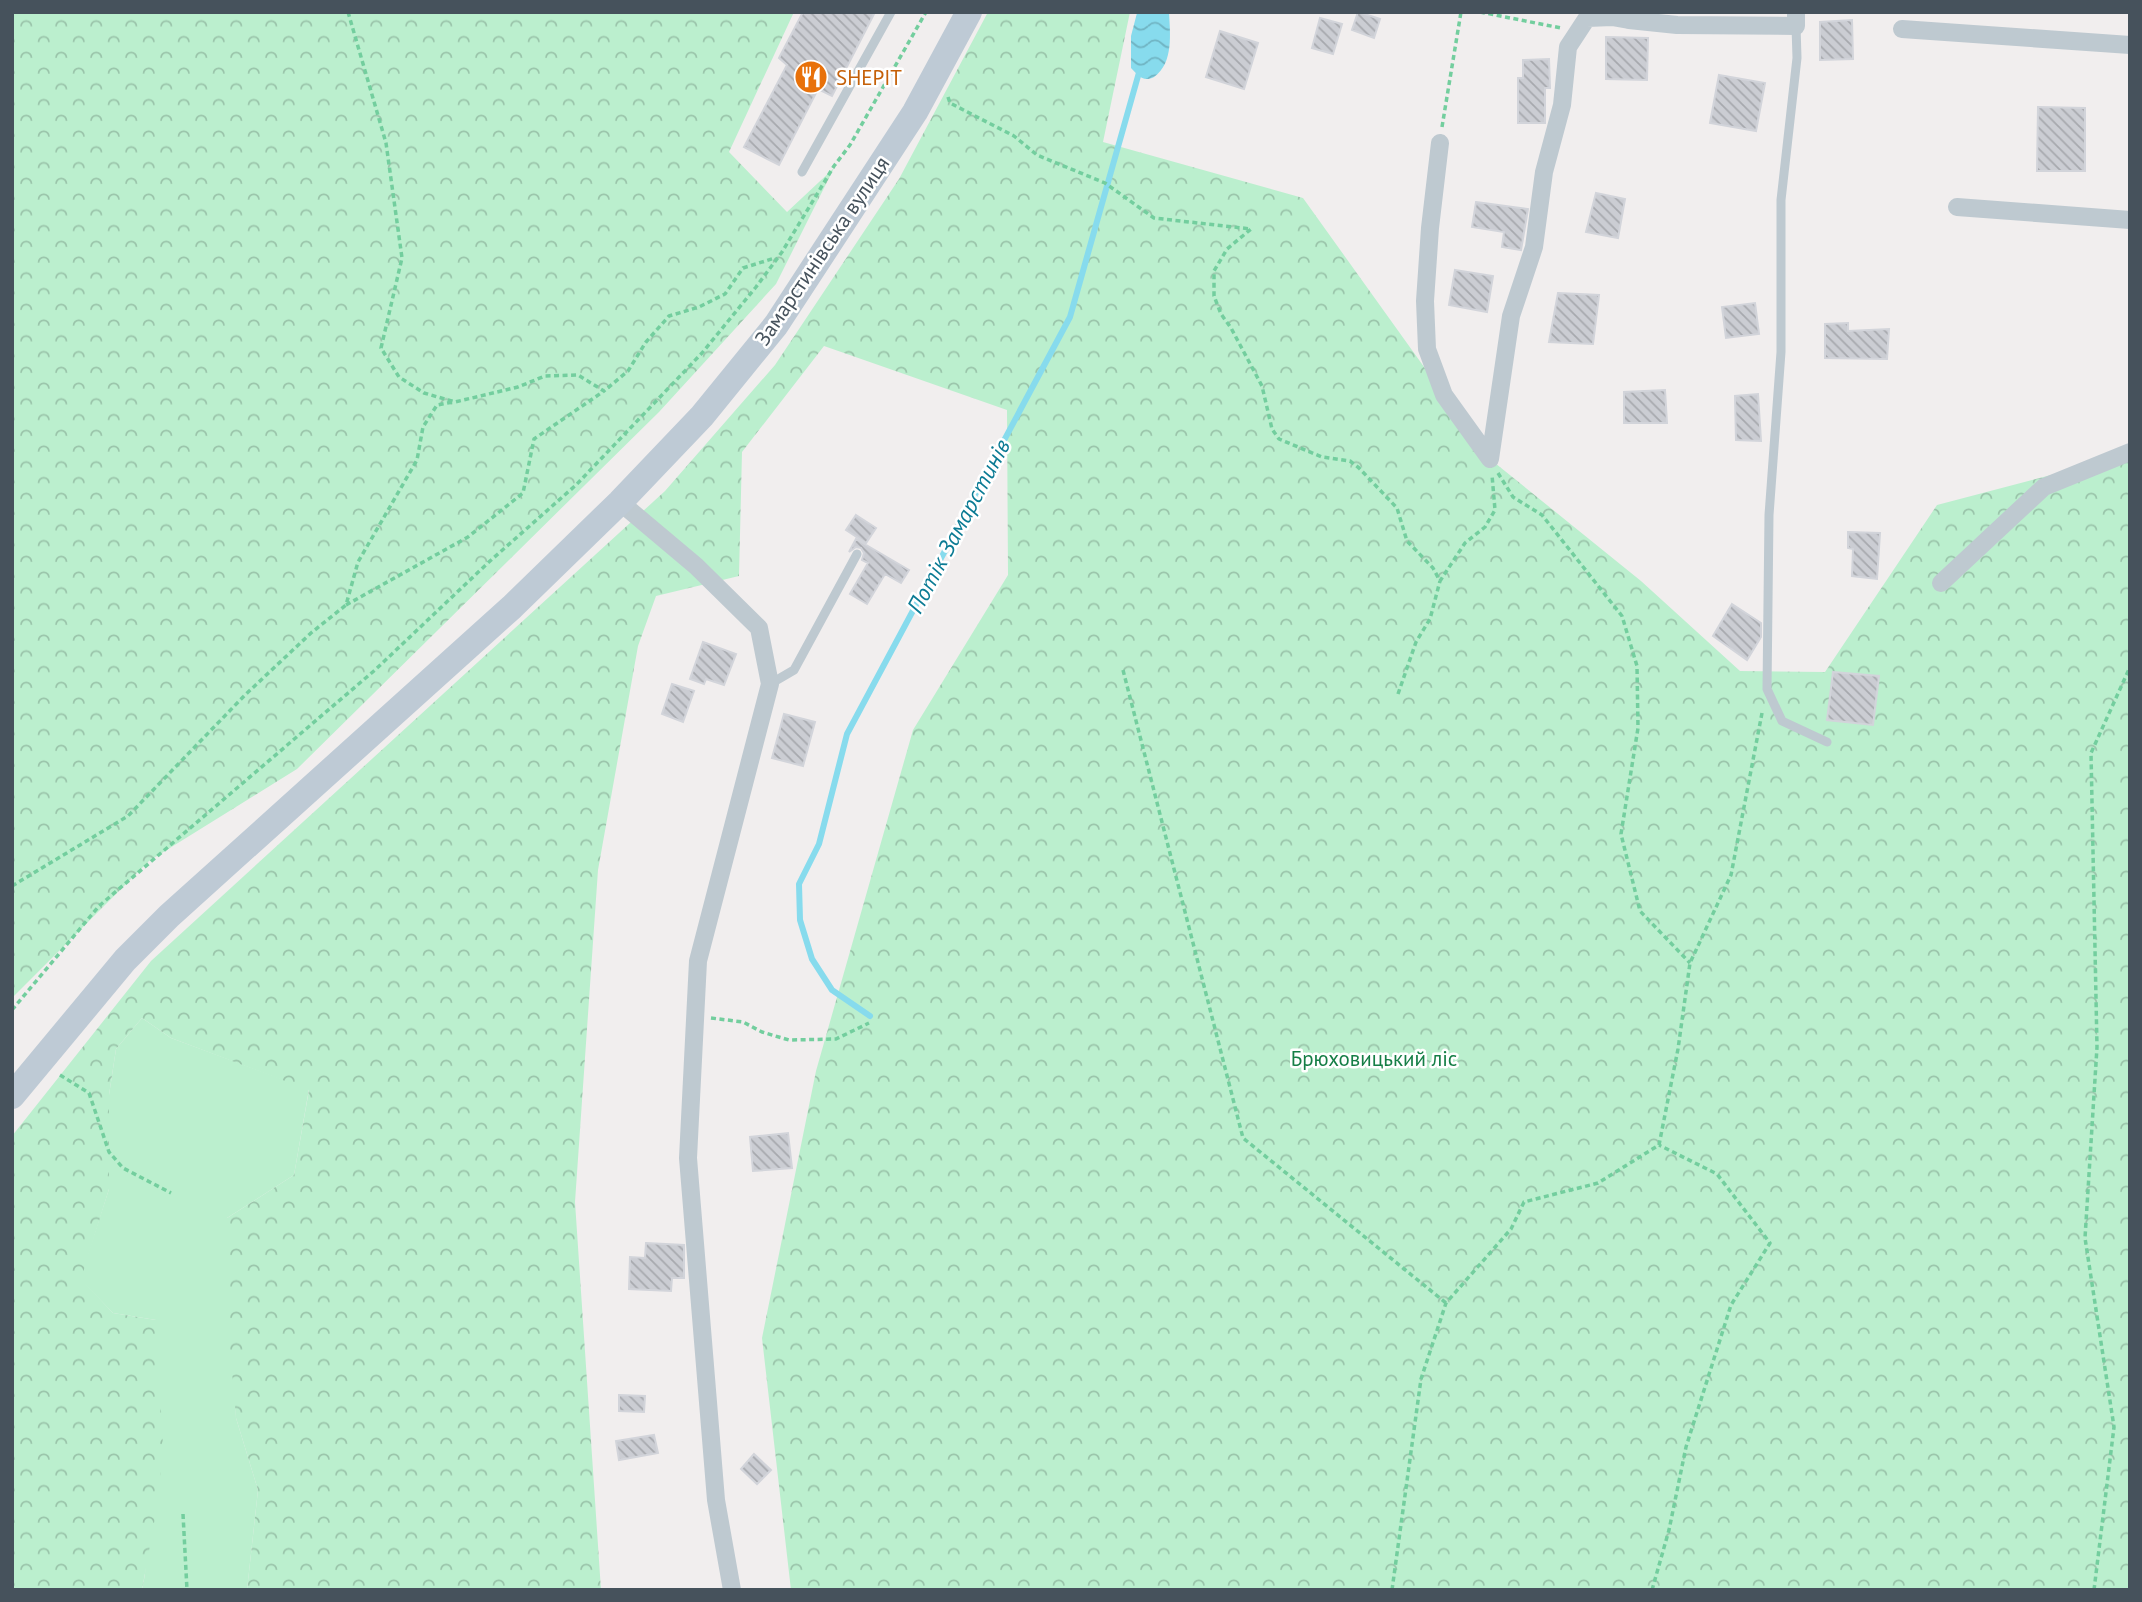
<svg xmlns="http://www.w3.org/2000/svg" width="2142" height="1602" font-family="'PT Sans',sans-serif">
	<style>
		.grass { fill: #bbefce }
		.forest { fill: url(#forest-crowns) }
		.water { fill: url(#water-waves) }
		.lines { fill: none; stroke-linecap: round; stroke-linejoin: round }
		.stream { stroke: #87dbed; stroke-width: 6 }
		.building { fill: url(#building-back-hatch); stroke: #d2d4da; stroke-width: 2 }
		.path { stroke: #73ce9e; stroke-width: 3.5; stroke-dasharray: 5 3.5; stroke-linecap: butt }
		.lane { stroke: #bec9d0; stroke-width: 9 }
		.street { stroke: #bec9d0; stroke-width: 18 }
		.secondary { stroke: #becad5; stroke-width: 26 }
		.labels { text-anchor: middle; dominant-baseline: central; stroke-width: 5; stroke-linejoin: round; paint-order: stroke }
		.food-label { font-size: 21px; fill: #c56008; stroke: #fff; text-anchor: start }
		.street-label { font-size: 21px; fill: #46525c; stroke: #fff }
		.park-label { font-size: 21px; fill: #157e46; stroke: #fff }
		.water-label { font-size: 23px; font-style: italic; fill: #0b7b94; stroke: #fff }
	</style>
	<defs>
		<pattern id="forest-crowns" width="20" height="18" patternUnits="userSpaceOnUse" patternTransform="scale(1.75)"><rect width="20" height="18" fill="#bbefce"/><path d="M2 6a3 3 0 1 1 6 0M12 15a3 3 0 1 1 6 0" fill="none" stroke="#9ac4aa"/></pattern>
		<pattern id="water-waves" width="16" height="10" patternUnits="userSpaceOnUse" patternTransform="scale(1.75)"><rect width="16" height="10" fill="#87dbed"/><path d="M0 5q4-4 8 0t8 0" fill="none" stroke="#70b4c3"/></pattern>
		<pattern id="building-back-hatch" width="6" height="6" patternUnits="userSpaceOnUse" patternTransform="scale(1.75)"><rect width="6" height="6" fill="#cbcdd3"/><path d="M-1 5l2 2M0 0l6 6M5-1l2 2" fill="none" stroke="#a7a9ae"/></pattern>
	</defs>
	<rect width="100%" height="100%" fill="#f1eeee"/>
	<path class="grass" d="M142,1018L171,1038L309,1089L294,1175L227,1218L236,1418L258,1490L247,1590H142L145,1574L156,1320L113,1313L80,1279L109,1189V1095L116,1049Z"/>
	<path class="forest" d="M12,12H794L729,152L787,212L834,168L776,284L659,412L297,769L149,861L12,998Z
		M988,12H1130L1103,142L1303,198L1490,459L1641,581L1740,671L1825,672L1937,505L2115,458L2130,448V1590H791L762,1338L816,1071L913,730L1008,575L1007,410L824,346L742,452L739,576L656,596L638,646L598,870L575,1202L601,1590H247L258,1490L236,1418L227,1313V1218L294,1175L309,1090L171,1038L142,1018L116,1049L109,1095V1189L81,1279L113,1313L156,1320L163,1447L157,1507L142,1590H12V1136L151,961L665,491L775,365L899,179Z"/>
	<path class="water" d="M1169,12C1170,33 1174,63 1154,77C1143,83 1138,75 1131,68V36L1137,13Z"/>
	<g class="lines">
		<path class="stream" d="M870,1016L832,990L812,959L800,920L799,884L819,844L847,734L1070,317L1140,69"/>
	</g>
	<path class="building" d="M803,12H875L832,96L818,89L779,165L744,147L787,65L779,58Z
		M1358,12L1380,19L1374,38L1352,30Z
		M1320,18L1342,24L1333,54L1312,48Z
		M1852,20L1853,59L1820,60V22Z
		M1220,31L1258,43L1244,89L1206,77Z
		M1606,37L1648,38L1647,80L1606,79Z
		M1549,59L1550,88H1545V123H1518V78H1523V60Z
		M1719,75L1765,83L1756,131L1710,123Z
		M2038,107L2085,108V171H2037Z
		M1596,193L1625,199L1618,238L1586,232Z
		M1476,202L1528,209L1521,250L1502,247L1504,232L1472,227Z
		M1455,270L1493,276L1487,312L1449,305Z
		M1558,293L1599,295L1593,344L1549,342Z
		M1755,303L1759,334L1726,338L1722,307Z
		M1848,323V331L1889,329L1887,359L1825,358V324Z
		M1665,390L1667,423H1624V392Z
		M1758,394L1761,441L1736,440L1735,396Z
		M856,515L876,528L866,543L846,530Z
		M1848,532L1880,533L1877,579L1852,576L1853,549L1848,548Z
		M856,539L909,570L901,583L885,574L867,604L850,594L868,563L862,560L864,553L861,548L856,547L849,552Z
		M1732,604L1761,623V637L1747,660L1713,636Z
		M703,642L736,654L724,685L706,679L704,684L690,679Z
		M1833,672L1879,676L1873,725L1827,720Z
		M672,684L694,691L683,722L662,714Z
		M784,714L815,722L803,766L772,758Z
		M788,1133L792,1168L753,1171L750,1137Z
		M646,1243L684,1245V1278H672L671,1291L629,1289L630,1257L645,1258Z
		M619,1395L645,1396L644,1412L619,1411Z
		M654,1435L658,1453L619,1460L616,1441Z
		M754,1454L771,1470L757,1484L741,1469Z"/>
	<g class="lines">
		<path class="path" d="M348,12L386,143L402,258L381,348L399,377L424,393L455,402L518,387L545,376L578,375L604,391L628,371L646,342L669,316L699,307L725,294L743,268L775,258
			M1480,12L1561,28
			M948,97L950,103L1014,136L1037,155L1105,183L1154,218L1251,229L1227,249L1214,271V296L1221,314L1231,328L1262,386L1272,429L1279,439L1322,457L1350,461L1359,468L1397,508L1407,541L1433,568L1440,581L1465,543L1485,527L1495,510L1492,475
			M1442,127L1461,12
			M1498,473L1513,497L1542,515L1622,616L1637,666L1638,728L1621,834L1640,911L1690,963
			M346,605L468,537L523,493L534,439L604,391
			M1123,670L1243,1138L1446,1303
			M1398,694L1416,642L1430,619L1440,581
			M12,886L128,816L245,695L311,633L346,605L358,562L417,460L423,427L437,405L453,402
			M12,1010L99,906L375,670L490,561L576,485L702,353L756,287L782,252L834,166L850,145L926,12
			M711,1018L743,1022L762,1032L789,1040L836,1039L869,1023
			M60,1075L89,1093L109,1152L123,1168L171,1193
			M183,1514L187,1590
			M1392,1590L1421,1379L1446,1303L1511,1229L1524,1202L1598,1183L1659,1145L1678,1049L1690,963L1731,875L1762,713
			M1652,1590L1669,1530L1686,1447L1731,1305L1770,1243L1717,1174L1659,1145
			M2094,1590L2114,1427L2085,1238L2097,1047L2091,753L2130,667"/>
		<path class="lane" d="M1796,26L1797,58L1781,200V352L1769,515L1767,689L1782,721L1827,742
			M802,172L891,12
			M770,684L794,670L857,554"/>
		<path class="street" d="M1626,12L1629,20L1677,25L1796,26V12
			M1902,29L2130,45
			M1440,143L1430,228L1425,301L1427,349L1444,395L1490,459
			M1957,207L2130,220
			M1490,459L1511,316L1534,247L1544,172L1562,105L1568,47L1587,18L1612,17L1629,20
			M620,502L696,566L759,628L770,684L698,961L688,1158L716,1500L732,1590
			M1941,583L2044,487L2130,452"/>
		<path class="secondary" d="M12,1096L125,960L169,916L512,607L620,502L702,416L776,325L915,112L969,12"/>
	</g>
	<defs>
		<symbol id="restaurant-disc" viewBox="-11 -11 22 22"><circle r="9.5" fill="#e8710a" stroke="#fff"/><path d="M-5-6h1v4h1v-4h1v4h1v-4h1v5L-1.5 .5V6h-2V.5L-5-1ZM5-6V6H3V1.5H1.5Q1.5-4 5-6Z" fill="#fff"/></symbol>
	</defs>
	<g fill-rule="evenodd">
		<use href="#restaurant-disc" x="792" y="58" width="38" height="38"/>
	</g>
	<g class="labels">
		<g class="food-label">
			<text x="836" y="77">SHEPIT</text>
		</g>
		<g class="street-label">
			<text transform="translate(822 251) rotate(-56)">Замарстинівська вулиця</text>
		</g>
		<g class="park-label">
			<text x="1374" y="1058">Брюховицький ліс</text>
		</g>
		<g class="water-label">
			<text transform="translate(958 526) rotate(-62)">Потік Замарстинів</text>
		</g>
	</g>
	<rect width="2142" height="1602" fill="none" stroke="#46525c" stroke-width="28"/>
</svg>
